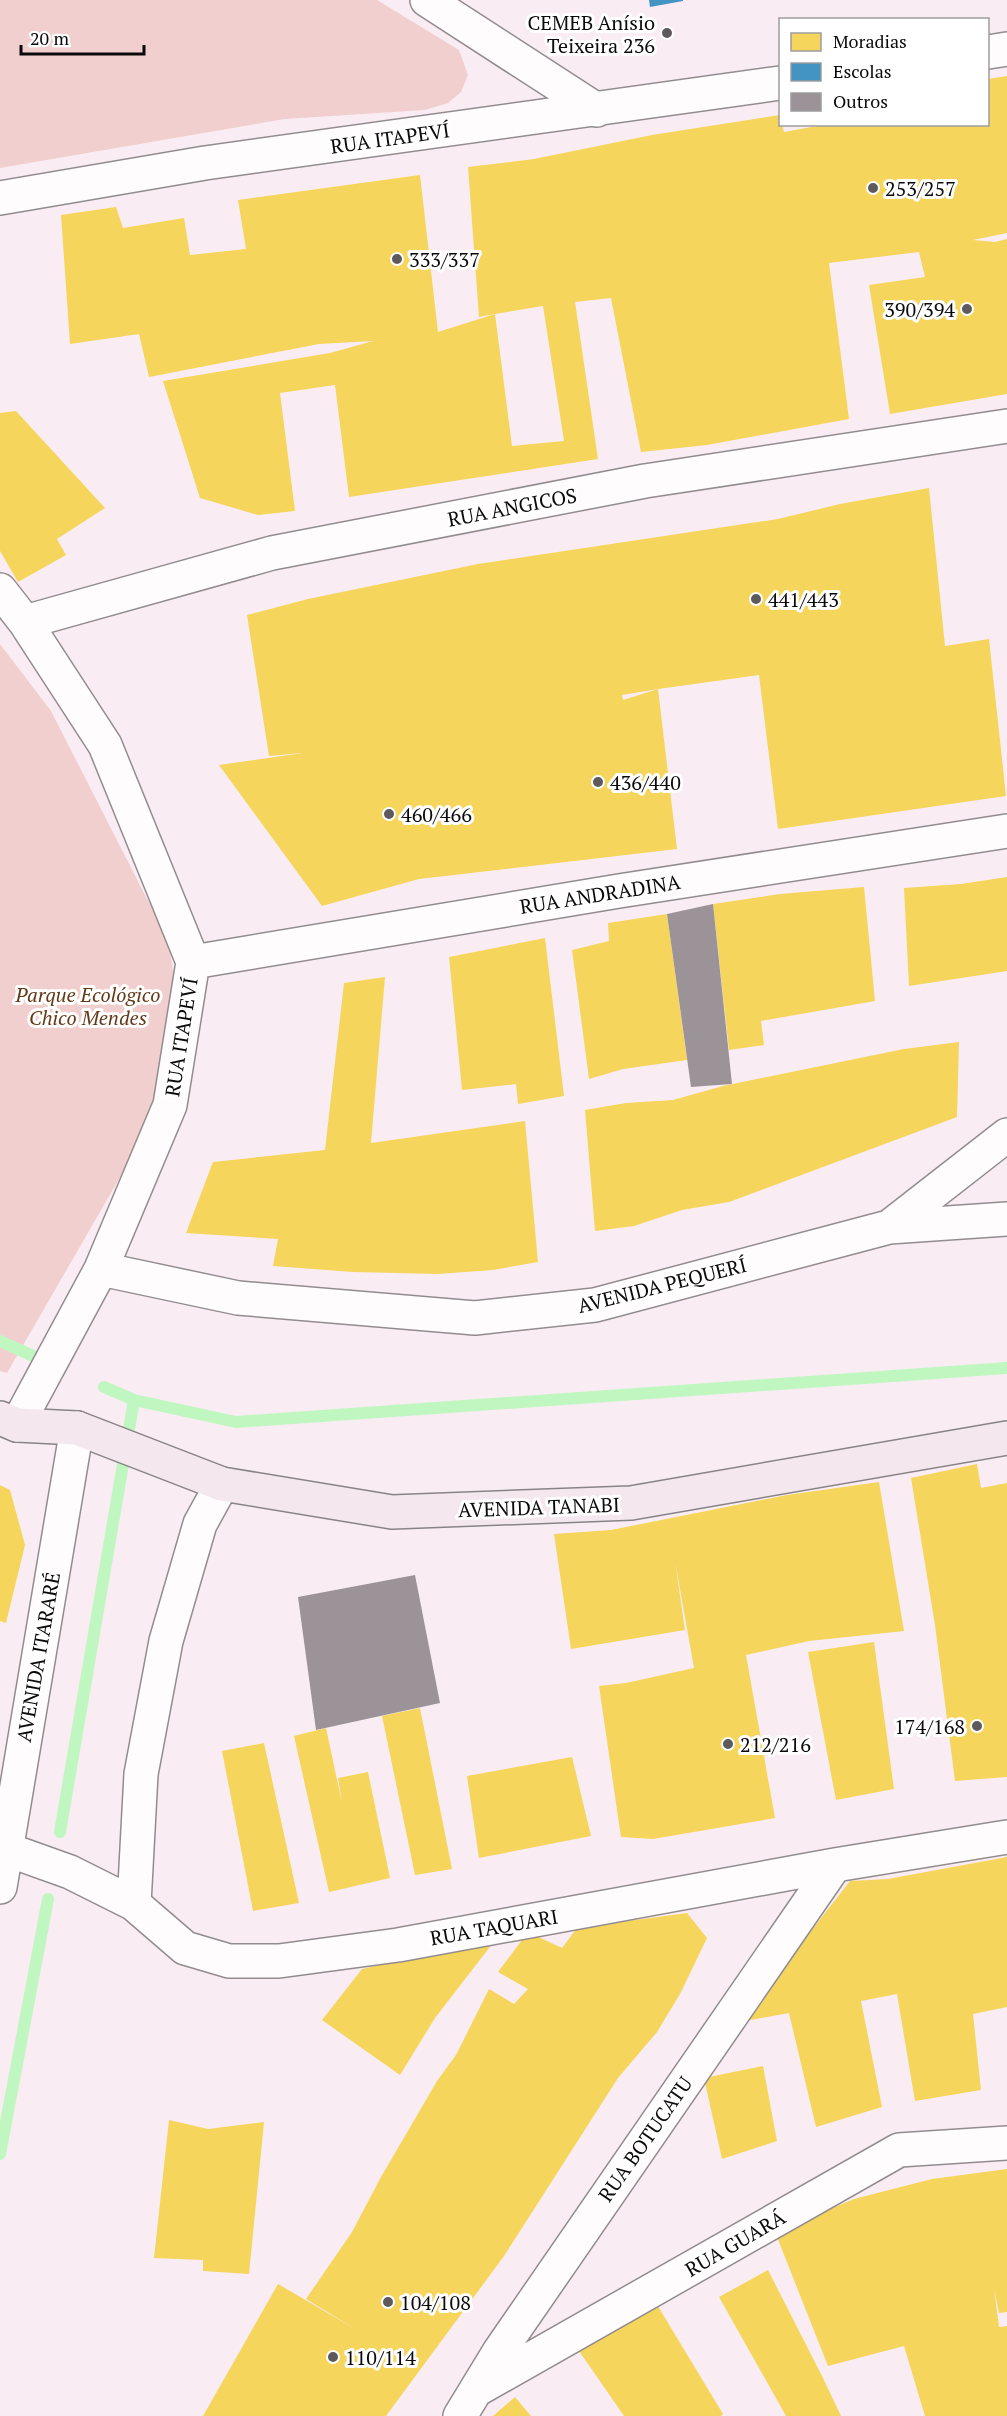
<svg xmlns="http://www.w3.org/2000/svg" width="1007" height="2416" font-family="'PT Serif',serif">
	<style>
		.green { fill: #f1cfce }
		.homes { fill: #f6d55c; fill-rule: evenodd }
		.schools { fill: #4393c3 }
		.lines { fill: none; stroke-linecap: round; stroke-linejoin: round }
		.stream { stroke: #c0f6c0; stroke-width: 12 }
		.building { fill: #9c9399 }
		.street-casing { stroke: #928c8f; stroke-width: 36 }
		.secondary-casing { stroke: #888386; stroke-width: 36 }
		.street { stroke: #fefcfd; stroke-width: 33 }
		.secondary { stroke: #f4e7ed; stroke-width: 33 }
		.poi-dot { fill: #5e595c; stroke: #fff; stroke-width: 2 }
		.labels { text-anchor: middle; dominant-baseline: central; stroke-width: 6; stroke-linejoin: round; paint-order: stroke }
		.poi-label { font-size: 20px; fill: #0a0a0a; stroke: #fff; text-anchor: start }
		.street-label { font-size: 20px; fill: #0a0a0a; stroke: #fff }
		.park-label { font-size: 20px; font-style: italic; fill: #643918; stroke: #fff }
	</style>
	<rect width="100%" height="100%" fill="#f9edf3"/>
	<path class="green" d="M0,0H377L459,50L468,75L461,92L448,103L425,110L285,119L0,168Z
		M0,644L51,711L169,942L178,1009L156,1115L7,1373L0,1371Z"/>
	<path class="homes" d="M1007,76V233L973,240L995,242L1007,239V394L890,414L869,285L925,277L919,252L845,261L829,263L849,419L707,445L641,452L611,298L575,302L598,459L349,497L335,385L280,393L295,511L258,515L200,498L163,381L330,353L373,341L319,344L149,377L139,334L70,344L61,215L116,207L123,228L184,218L190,255L246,249L238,200L420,175L438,332L495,314L479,317L468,167L534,159L652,135L780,115L784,132L828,124H988V79ZM543,306L564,441L512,446L495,314Z
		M16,411L105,508L57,539L66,555L18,582L0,551V413Z
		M929,488L945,646L989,639L1006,796L778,829L759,675L658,689L677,849L419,879L322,906L219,765L303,753L269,756L247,615L308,599L478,564L778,519L840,504ZM658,689L623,700L622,695Z
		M1007,877V971L909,986L904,888L961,884Z
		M864,887L875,1001L761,1021L764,1045L729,1050L713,904L780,894Z
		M667,914L687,1060L623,1069L589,1079L572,950L609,941L608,923Z
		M545,938L564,1096L518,1104L516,1084L462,1090L449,957Z
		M385,977L371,1143L525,1121L538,1262L493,1270L438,1274L353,1272L273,1266L278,1239L186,1233L213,1162L325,1150L344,983Z
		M959,1042L957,1117L729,1202L682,1210L634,1226L595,1231L585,1110L626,1103L673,1100L723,1086L904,1049Z
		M977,1464L981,1488L1007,1483V1777L955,1781L935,1625L911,1478Z
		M879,1482L904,1631L809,1641L746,1655L775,1818L653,1839L621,1837L599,1686L626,1683L694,1668L675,1561L685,1630L571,1649L554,1534L611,1530L787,1495Z
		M0,1485L10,1490L25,1545L6,1623L0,1621Z
		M874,1642L894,1789L836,1800L808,1652Z
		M420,1708L452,1869L415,1875L382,1716Z
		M326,1728L342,1803L338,1778L368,1772L390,1878L329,1892L294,1736Z
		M264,1743L299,1903L253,1911L222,1751Z
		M572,1757L591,1836L479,1858L467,1776Z
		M1007,1857V2007L973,2014L981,2090L915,2101L897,1994L861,2001L882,2107L816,2127L789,2013L740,2022L850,1881L888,1879Z
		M687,1913L707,1938L680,1994L657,2032L618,2078L504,2256L386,2416H203L278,2284L357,2330L306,2299L352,2232L381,2177L437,2081L456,2055L489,1989L514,2004L528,1989L498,1972L528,1932L562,1948L577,1928Z
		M496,1939L435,2018L400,2075L322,2020L362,1969Z
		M763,2066L777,2141L722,2159L704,2078Z
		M169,2120L208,2129L264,2122L249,2274L203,2271V2260L154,2258Z
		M1007,2169V2312L999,2313L994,2288L999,2327L1007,2326V2416H925L904,2346L828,2366L775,2232L854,2199L932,2179Z
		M768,2270L823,2378L841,2416H786L719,2297Z
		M656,2303L723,2414L721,2416H624L577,2348Z
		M515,2397L531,2416H493Z"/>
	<path class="schools" d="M649,0H683V1L650,7Z"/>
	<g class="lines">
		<path class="stream" d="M0,1341L42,1360
			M104,1387L134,1400L236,1422L1007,1368
			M60,1832L134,1400
			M0,2154L48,1899"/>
	</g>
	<path class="building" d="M713,904L732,1084L691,1087L667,914Z
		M415,1575L440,1703L316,1730L298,1597Z"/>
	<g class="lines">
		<defs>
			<path id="street" d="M427,0L597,110
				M988,52L1007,49
				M0,198L205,163L780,83
				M0,590L25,622L105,745L193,962L170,1105L101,1269L17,1425
				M25,622L272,553L645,481L1007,426
				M193,962L619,891L1007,831
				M889,1227L1007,1135
				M101,1269L238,1298L475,1318L595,1305L889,1227L1007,1219
				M0,1847L70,1872L134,1904L185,1948L229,1961H279L398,1945L835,1865L1007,1837
				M0,1887L77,1428
				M134,1904L141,1774L166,1641L200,1524L222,1484
				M478,2389L899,2150L1007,2143
				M460,2416L499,2352L835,1865"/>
			<path id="secondary" d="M0,1418L17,1425L77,1428L222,1484L392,1512L631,1503L1007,1438"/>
		</defs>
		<use href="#street" class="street-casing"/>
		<use href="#secondary" class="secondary-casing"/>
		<use href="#street" class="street"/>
		<use href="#secondary" class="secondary"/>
	</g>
	<g class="poi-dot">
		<circle cx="667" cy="33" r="6"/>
		<circle cx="873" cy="188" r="6"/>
		<circle cx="397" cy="259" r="6"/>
		<circle cx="967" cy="309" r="6"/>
		<circle cx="756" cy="599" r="6"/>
		<circle cx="598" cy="782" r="6"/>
		<circle cx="389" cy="814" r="6"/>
		<circle cx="977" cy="1726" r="6"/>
		<circle cx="728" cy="1744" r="6"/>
		<circle cx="388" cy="2302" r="6"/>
		<circle cx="333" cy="2357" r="6"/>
	</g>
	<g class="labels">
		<g class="poi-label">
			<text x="655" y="22" text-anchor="end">CEMEB Anísio<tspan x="655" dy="23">Teixeira 236</tspan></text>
			<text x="885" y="188">253/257</text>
			<text x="409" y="259">333/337</text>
			<text x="955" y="309" text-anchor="end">390/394</text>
			<text x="768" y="599">441/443</text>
			<text x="610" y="782">436/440</text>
			<text x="401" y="814">460/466</text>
			<text x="965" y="1726" text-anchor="end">174/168</text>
			<text x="740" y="1744">212/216</text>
			<text x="400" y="2302">104/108</text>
			<text x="345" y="2357">110/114</text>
		</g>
		<g class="street-label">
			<text transform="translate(390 138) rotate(-8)">RUA ITAPEVÍ</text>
			<text transform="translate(512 507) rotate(-11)">RUA ANGICOS</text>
			<text transform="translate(600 894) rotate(-9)">RUA ANDRADINA</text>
			<text transform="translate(181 1037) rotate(-81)">RUA ITAPEVÍ</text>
			<text transform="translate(662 1285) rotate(-14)">AVENIDA PEQUERÍ</text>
			<text transform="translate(539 1507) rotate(-2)">AVENIDA TANABI</text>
			<text transform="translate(38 1657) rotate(-80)">AVENIDA ITARARÉ</text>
			<text transform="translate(494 1927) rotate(-10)">RUA TAQUARI</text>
			<text transform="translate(645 2139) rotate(-55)">RUA BOTUCATU</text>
			<text transform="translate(735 2243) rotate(-30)">RUA GUARÁ</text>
		</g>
		<g class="park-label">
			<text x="88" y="994">Parque Ecológico<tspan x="88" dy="23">Chico Mendes</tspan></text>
		</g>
	</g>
	<rect x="779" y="18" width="210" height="108" fill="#ffffff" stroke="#9d9d9d" stroke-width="1.5"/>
	<rect x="791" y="33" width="30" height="18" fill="#f6d55c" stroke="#9d9d9d" stroke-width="1.5"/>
	<text x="833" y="48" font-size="18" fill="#0a0a0a">Moradias</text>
	<rect x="791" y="63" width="30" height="18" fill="#4393c3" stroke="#9d9d9d" stroke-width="1.5"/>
	<text x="833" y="78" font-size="18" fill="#0a0a0a">Escolas</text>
	<rect x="791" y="93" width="30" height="18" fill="#9c9399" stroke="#9d9d9d" stroke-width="1.5"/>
	<text x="833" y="108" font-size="18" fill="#0a0a0a">Outros</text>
	<path d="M21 45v9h123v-9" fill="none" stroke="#0a0a0a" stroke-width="3"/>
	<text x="30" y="45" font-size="18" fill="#0a0a0a" stroke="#ffffff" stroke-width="4.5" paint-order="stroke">20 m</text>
</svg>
